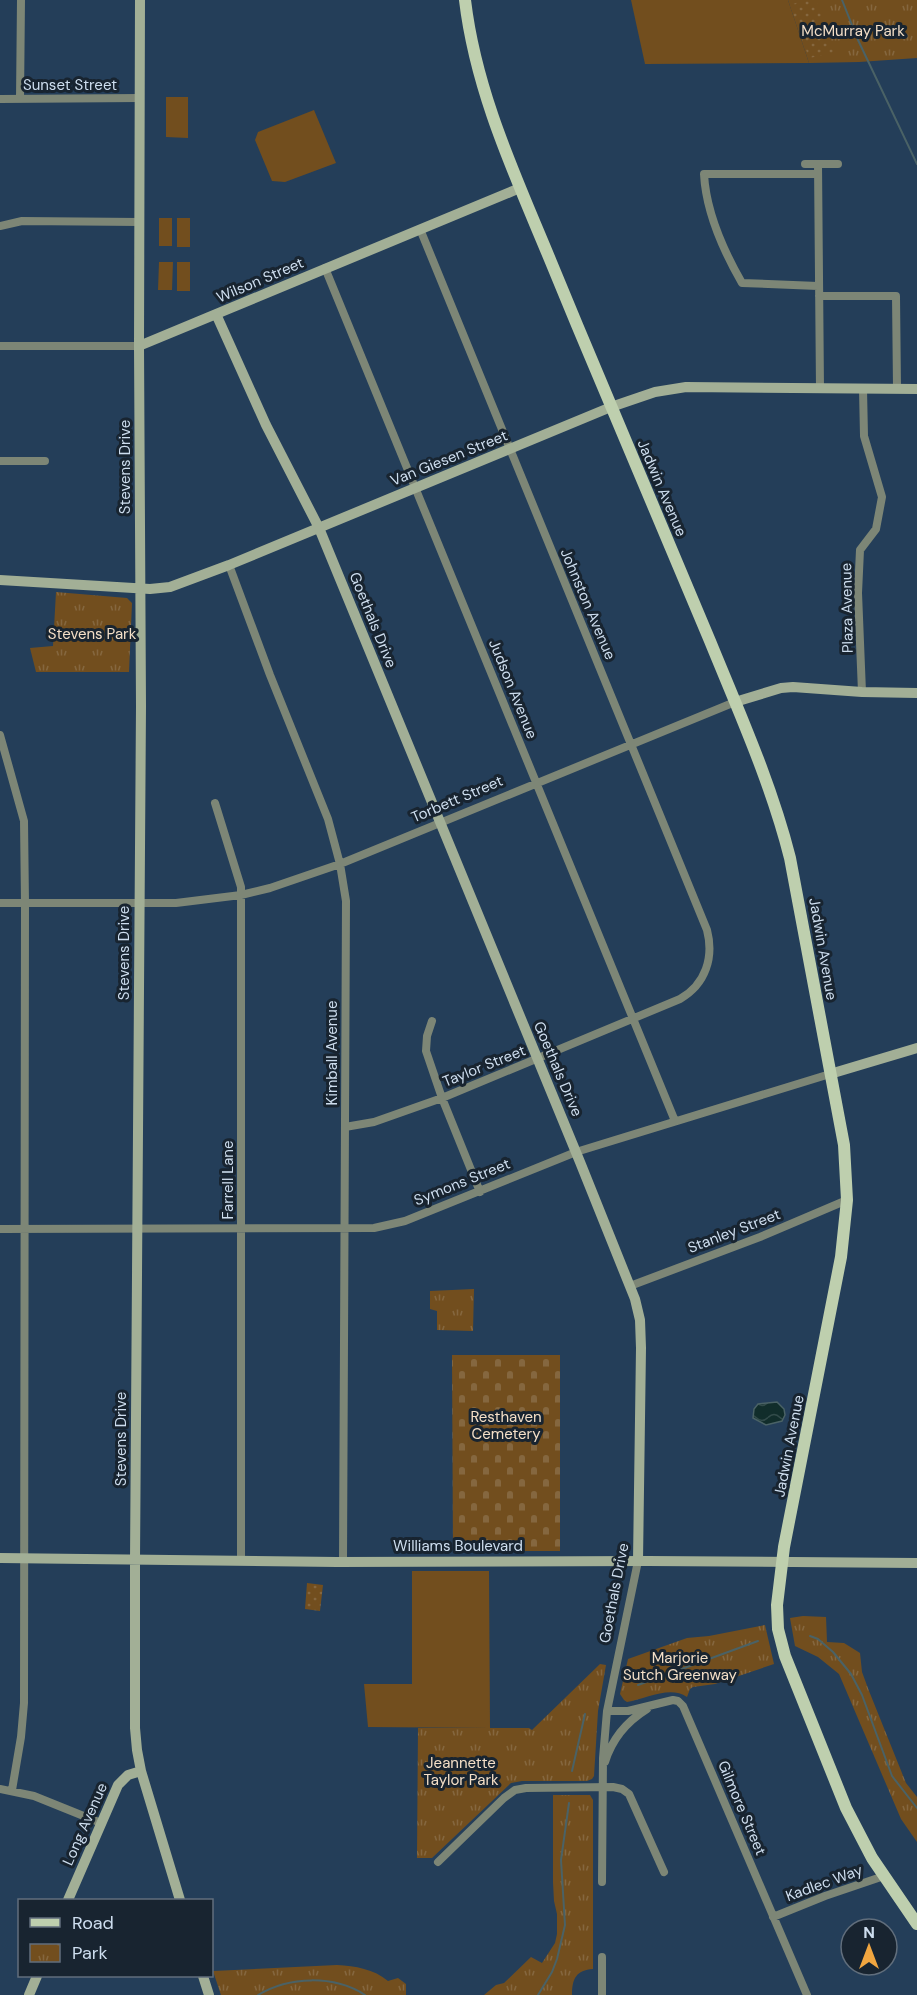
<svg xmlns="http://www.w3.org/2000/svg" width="917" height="1995" font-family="'DM Sans',sans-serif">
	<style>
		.grass { fill: #724e1e }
		.cemetery { fill: url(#cemetery-stones) }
		.park { fill: url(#park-tufts) }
		.garden { fill: url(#garden-dots) }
		.water { fill: url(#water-waves); stroke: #4a6266; stroke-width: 1.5 }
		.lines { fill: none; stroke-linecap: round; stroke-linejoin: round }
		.stream { stroke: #4a6266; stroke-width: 2 }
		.street { stroke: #7d8676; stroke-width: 8 }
		.secondary { stroke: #a2af96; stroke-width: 10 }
		.primary { stroke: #becfae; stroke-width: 12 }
		.labels { text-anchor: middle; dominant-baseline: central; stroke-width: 6; stroke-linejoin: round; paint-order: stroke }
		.park-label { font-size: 15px; fill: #f4dfc7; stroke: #182430 }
		.street-label { font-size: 15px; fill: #cedeef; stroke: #182430 }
	</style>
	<defs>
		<pattern id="cemetery-stones" width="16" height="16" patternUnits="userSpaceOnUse" patternTransform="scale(1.5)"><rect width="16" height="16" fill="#724e1e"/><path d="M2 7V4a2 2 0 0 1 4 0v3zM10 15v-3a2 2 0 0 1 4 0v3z" fill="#85673f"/></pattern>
		<pattern id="park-tufts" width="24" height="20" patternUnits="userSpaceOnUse" patternTransform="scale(1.5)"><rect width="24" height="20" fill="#724e1e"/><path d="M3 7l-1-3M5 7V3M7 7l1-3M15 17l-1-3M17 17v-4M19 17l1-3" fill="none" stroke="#85673f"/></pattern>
		<pattern id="garden-dots" width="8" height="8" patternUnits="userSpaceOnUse" patternTransform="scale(1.5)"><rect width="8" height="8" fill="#724e1e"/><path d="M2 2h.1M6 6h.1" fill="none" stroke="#85673f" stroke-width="1.8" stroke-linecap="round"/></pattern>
		<pattern id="water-waves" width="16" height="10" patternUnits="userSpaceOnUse" patternTransform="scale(1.5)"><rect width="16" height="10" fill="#112d2b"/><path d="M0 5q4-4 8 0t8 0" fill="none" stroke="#324b4a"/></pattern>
	</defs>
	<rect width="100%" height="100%" fill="#243e59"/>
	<path class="grass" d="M631,0H788L809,63L645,64Z
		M166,97H188V138L166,137Z
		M314,110L336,163L285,182L272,181L255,140L258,132Z
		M159,218H172V246H159Z
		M177,218H190V247H177Z
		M159,262H173L172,290H158Z
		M177,262H190V291H177Z
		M412,1571H489L490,1728L368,1727L364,1684H412Z"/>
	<path class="cemetery" d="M452,1355H560V1551H453Z"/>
	<path class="park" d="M788,0H917V58L859,62L809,63Z
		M56,592L127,598L132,603L129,672H36L30,648L53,646Z
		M474,1289L473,1331L437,1330V1311L430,1309V1291Z
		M803,1616L826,1617L827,1642L844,1643L860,1653L862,1672L869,1691L906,1783L917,1797V1842L901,1819L839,1674L818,1657L795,1646L790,1618Z
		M765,1625L774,1664L715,1684L693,1687L690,1689L687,1697C670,1685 646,1699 627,1702L624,1700L620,1694L628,1659L687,1638L709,1636Z
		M600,1664L606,1665L598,1711L594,1776L592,1779L587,1781H522L511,1783L432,1858H417L418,1728H529L532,1730Z
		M553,1795H590L593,1800V1969C576,1970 572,1979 572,1995H484L496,1985L504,1983L531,1957L542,1963L555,1943L557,1934V1914L554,1901L553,1882Z
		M337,1965C355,1966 374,1969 388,1981L398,1978L406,1984V1995H221L213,1971Z"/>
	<path class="garden" d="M805,0H816L834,53L809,58L790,5Z
		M307,1583L323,1585L320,1611L305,1609Z"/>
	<path class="water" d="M777,1402L784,1409L785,1415L782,1421L766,1425L753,1418L754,1409L758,1404Z"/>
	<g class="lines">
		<path class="stream" d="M842,0L858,40L917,164
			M810,1636L818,1639L833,1652L851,1674L862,1695L892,1776L917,1808
			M638,1685L758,1641
			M572,1771L585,1714
			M258,1995C289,1976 334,1975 365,1995
			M538,1995L552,1972L557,1959L565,1925L561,1860L569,1803"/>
		<path class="street" d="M0,99L140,98
			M20,99L21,0
			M805,164H838
			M818,164L820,388
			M817,174H704C706,212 723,250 742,283L818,286
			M0,226L22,221L140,222
			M325,268L675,1121
			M819,296H896L897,388
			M0,346H139
			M0,461H45
			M229,565L270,675L328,819L340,864L346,901L343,1562
			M862,692L858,593L860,550L876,529L882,497L864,436L863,389
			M0,735L24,821L25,903L24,1703L21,1737L12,1790
			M215,803L241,887V1560
			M0,903H176L241,895L270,888L340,864L735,702
			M432,1021L427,1036L426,1051L442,1098L480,1192
			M345,1127L374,1122L442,1098L680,999C706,984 714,957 707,930L420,229
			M0,1229L374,1228L405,1221L576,1152L830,1074
			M630,1286L760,1237L847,1200
			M607,1711H628L673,1700L678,1701L683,1706L807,1995
			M605,1762C612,1739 626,1722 647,1709
			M0,1789L34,1796L101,1823
			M438,1862L504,1798L515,1790L526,1788L613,1787L622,1789L629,1794L664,1872
			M602,1882L603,1758L607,1711L638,1561
			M773,1917L825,1896L884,1876
			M602,1957V1995"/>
		<path class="secondary" d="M140,0L139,346L141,706L135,1560V1728L137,1750L141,1771L180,1900
			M216,314L266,425L319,528L580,1162L635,1299L640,1320L641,1348L638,1561
			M139,346L520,188
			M0,580L150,589L170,587L229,565L611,407L655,392L686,387L917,389
			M735,702L781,688L793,687L862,692L917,693
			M830,1074L917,1048
			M0,1558L337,1562L648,1561L917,1563
			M68,1900L118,1785L128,1775L141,1771
			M203,1976L209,1995
			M29,1995L37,1976"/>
		<path class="primary" d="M465,0C476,93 516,177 551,262C603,389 658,515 710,641C739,712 771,783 790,858L844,1145L847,1200L841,1257L784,1547L777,1605L778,1629L785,1656L846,1808L872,1858L917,1924"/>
	</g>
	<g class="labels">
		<g class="park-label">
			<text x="853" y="31">McMurray Park</text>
			<text x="92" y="634">Stevens Park</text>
			<text x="506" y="1417">Resthaven<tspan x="506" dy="17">Cemetery</tspan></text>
			<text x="680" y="1658">Marjorie<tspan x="680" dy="17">Sutch Greenway</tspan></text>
			<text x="461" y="1763">Jeannette<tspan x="461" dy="17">Taylor Park</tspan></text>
		</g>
		<g class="street-label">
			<text x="70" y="85">Sunset Street</text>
			<text transform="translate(260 280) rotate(-23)">Wilson Street</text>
			<text transform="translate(449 458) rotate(-22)">Van Giesen Street</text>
			<text transform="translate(125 467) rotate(-90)">Stevens Drive</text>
			<text transform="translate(662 488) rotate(67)">Jadwin Avenue</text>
			<text transform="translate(588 604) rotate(67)">Johnston Avenue</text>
			<text transform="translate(847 608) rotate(-91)">Plaza Avenue</text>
			<text transform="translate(373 620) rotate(68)">Goethals Drive</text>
			<text transform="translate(513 689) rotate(68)">Judson Avenue</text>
			<text transform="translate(457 799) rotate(-23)">Torbett Street</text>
			<text transform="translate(823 949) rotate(80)">Jadwin Avenue</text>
			<text transform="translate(124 953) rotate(-90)">Stevens Drive</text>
			<text transform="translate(332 1053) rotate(-90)">Kimball Avenue</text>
			<text transform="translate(484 1066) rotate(-22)">Taylor Street</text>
			<text transform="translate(558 1069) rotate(67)">Goethals Drive</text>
			<text transform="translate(228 1180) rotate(-90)">Farrell Lane</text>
			<text transform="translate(462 1182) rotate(-22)">Symons Street</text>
			<text transform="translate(734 1231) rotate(-21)">Stanley Street</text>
			<text transform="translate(121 1439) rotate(-90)">Stevens Drive</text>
			<text transform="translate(789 1446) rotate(-79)">Jadwin Avenue</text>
			<text x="458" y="1546">Williams Boulevard</text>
			<text transform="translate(614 1593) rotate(-79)">Goethals Drive</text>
			<text transform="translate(742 1808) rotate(67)">Gilmore Street</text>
			<text transform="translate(85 1824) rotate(-66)">Long Avenue</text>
			<text transform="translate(824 1883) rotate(-20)">Kadlec Way</text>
		</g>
	</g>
	<rect x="18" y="1899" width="195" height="78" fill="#182430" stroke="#616e7c" stroke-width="1.5"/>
	<rect x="30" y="1918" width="30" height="9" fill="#becfae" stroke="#616e7c" stroke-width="1.5"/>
	<text x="72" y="1929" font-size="18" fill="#cedeef">Road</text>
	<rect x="30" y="1944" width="30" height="18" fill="url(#park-tufts)" stroke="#616e7c" stroke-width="1.5"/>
	<text x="72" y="1959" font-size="18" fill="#cedeef">Park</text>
	<g transform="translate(869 1947)"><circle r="28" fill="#182430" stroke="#616e7c" stroke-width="1.5"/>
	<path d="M0-4.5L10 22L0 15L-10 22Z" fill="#f1a640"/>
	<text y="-9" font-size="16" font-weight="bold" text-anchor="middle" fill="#cedeef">N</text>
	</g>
</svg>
